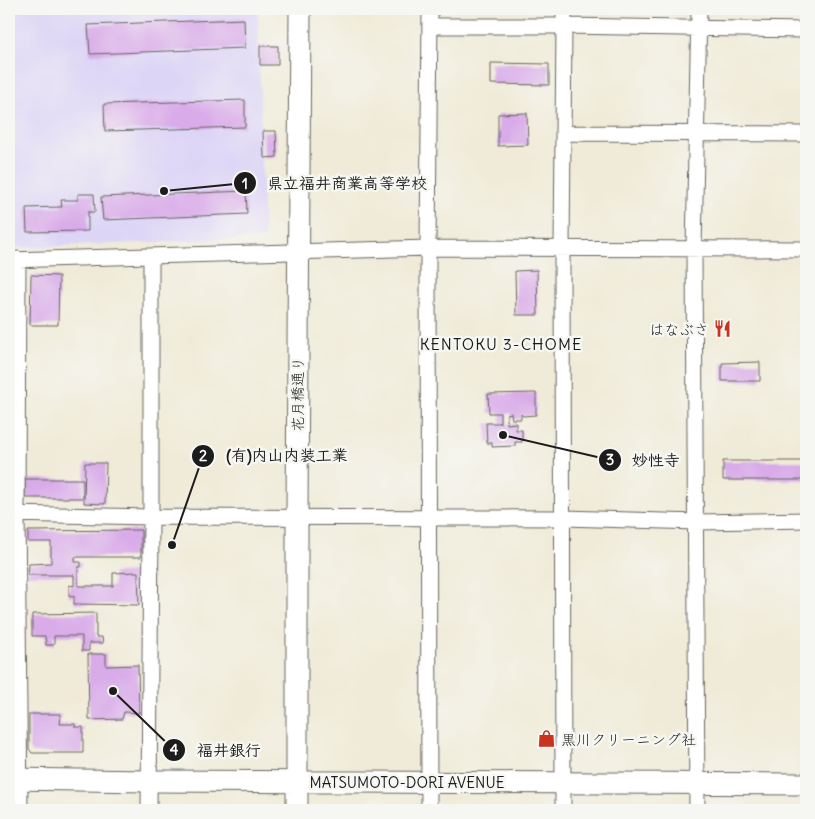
<svg xmlns="http://www.w3.org/2000/svg" width="815" height="819" font-family="Delius,'Klee One',sans-serif">
	<style>
		.built { fill: #ddd5f6 }
		.building { fill: #d9abe9 }
		.lines { fill: none; stroke-linecap: round; stroke-linejoin: round }
		.street-casing { stroke: #66645e; stroke-width: 17 }
		.secondary-casing { stroke: #66645e; stroke-width: 23 }
		.street { stroke: #fff; stroke-width: 15 }
		.secondary { stroke: #fff; stroke-width: 21 }
		.labels { text-anchor: middle; dominant-baseline: central; stroke-width: 5; stroke-linejoin: round; paint-order: stroke }
		.poi-label { font-size: 15px; fill: #1c1c1c; stroke: #f6f6f2; text-anchor: end }
		.street-label { font-size: 15px; fill: #1c1c1c; stroke: #f6f6f2 }
		.neighbourhood-label { font-size: 16px; letter-spacing: 1px; fill: #1c1c1c; stroke: #f6f6f2 }
		.leader { fill: none; stroke: #1c1c1c; stroke-width: 2 }
		.callout-dot { fill: #1c1c1c; stroke: #f6f6f2; stroke-width: 2 }
		.mark-label { font-size: 15px; text-anchor: middle; font-weight: bold; fill: #fff }
		.callout-label { font-size: 16px; text-anchor: middle; font-weight: bold; fill: #1c1c1c; stroke: #f6f6f2; stroke-width: 5; stroke-linejoin: round; paint-order: stroke }
	</style>
	<rect width="100%" height="100%" fill="#f6f6f2"/>
	<filter id="ink" filterUnits="userSpaceOnUse"><feTurbulence type="fractalNoise" baseFrequency=".02" numOctaves="2"/><feDisplacementMap in="SourceGraphic" scale="10" xChannelSelector="R" yChannelSelector="G"/><feConvolveMatrix kernelMatrix="1 2 1 2 8 2 1 2 1" color-interpolation-filters="sRGB"/></filter>
	<filter id="wash" filterUnits="userSpaceOnUse"><feTurbulence type="fractalNoise" baseFrequency=".0096" numOctaves="4" result="noise"/><feDisplacementMap in="SourceGraphic" scale="20" xChannelSelector="R" yChannelSelector="G"/><feGaussianBlur stdDeviation="1.12" result="paint"/><feColorMatrix in="noise" values="0 0 0 0 0 0 0 0 0 0 0 0 0 0 0 0 0 1.4 0 .05"/><feComposite in="paint" operator="in"/></filter>
	<g filter="url(#wash)">
		<rect width="100%" height="100%" fill="#f0ebd8"/>
		<path class="built" d="M9,9H258L264,238L9,248Z"/>
		<g id="blocks">
			<path class="building" d="M244,19L245,48L90,54L88,25Z
				M260,46H278V65H260Z
				M491,63L549,64V85L491,84Z
				M245,100V127L105,131L104,104Z
				M527,113L528,145L498,146V114Z
				M263,131H276L277,157L264,158Z
				M246,191L247,214L103,220L101,197Z
				M78,194H94L95,212H88V231L27,232L26,208L62,207L61,200H78Z
				M9,206H10L12,242H9Z
				M537,270L538,315H516L515,271Z
				M31,275L59,276L58,325H30Z
				M760,362V381H722V363Z
				M536,393V415L523,416L521,414V419H512L511,413L507,414V424L516,423V430H522V442H515V446L492,447V443H487L486,423H500V413H489L488,394Z
				M723,461H806V480H723Z
				M85,463H106L105,504L84,503Z
				M25,479H83V498H25Z
				M141,530V557H75V562H81V567H78V586H113V573L138,572L139,605L74,604V596L69,597V585L74,586V575H28L29,564L51,563V542H28V531Z
				M96,613V637H102L103,643H89V651H82V636H54V645H46L45,636H32V614Z
				M88,654H106V666L138,665L139,713L124,712L122,719L89,720Z
				M29,714H61L60,724H75V727H83V753H32L29,749Z"/>
		</g>
	</g>
	<g filter="url(#ink)">
		<use href="#blocks" fill-opacity="0" stroke="#66645e" stroke-width="1"/>
		<g class="lines">
			<defs>
				<path id="street" d="M430,26H564V9
					M564,133L806,134
					M18,259L17,514L20,810
					M9,260L428,248L806,249
					M9,514L151,517L564,518L697,522L806,520
					M149,810L151,517V256
					M429,810L428,248L430,9
					M563,810L562,248L564,26L806,30
					M697,810L694,248L699,9"/>
				<path id="secondary" d="M9,779L149,781L806,784
					M297,810V517L300,9"/>
			</defs>
			<use href="#street" class="street-casing"/>
			<use href="#secondary" class="secondary-casing"/>
			<use href="#street" class="street"/>
			<use href="#secondary" class="secondary"/>
		</g>
	</g>
	<defs>
		<symbol id="restaurant-bare" viewBox="-9 -9 18 18"><path d="M-5-6h1v4h1v-4h1v4h1v-4h1v5L-1.5 .5V6h-2V.5L-5-1ZM5-6V6H3V1.5H1.5Q1.5-4 5-6Z" fill="#c8321e" stroke="#f6f6f2" stroke-width="2.5" paint-order="stroke"/></symbol>
		<symbol id="shop-bare" viewBox="-9 -9 18 18"><path d="M-5-2.5h2.3a2.7 3.5 0 0 1 5.4 0H5L5.5 6h-11ZM-1.5-2.5h3a1.5 2.3 0 0 0-3 0Z" fill="#c8321e" stroke="#f6f6f2" stroke-width="2.5" paint-order="stroke"/></symbol>
	</defs>
	<g fill-rule="evenodd">
		<use href="#restaurant-bare" x="710" y="316" width="25" height="25"/>
		<use href="#shop-bare" x="534" y="726" width="25" height="25"/>
	</g>
	<g class="labels">
		<g class="poi-label">
			<text x="709" y="329">はなぶさ</text>
			<text x="561" y="739" text-anchor="start">黒川クリーニング社</text>
		</g>
		<g class="street-label">
			<text transform="translate(297 394) rotate(-90)">花月橋通り</text>
			<text x="407" y="782">MATSUMOTO-DORI AVENUE</text>
		</g>
		<g class="neighbourhood-label">
			<text x="501" y="344">KENTOKU 3-CHOME</text>
		</g>
	</g>
	<path class="leader" d="M164 191L245 183M172 545L203 456M503 435L610 460M113 691L174 750"/>
	<g class="callout-dot">
		<circle cx="164" cy="191" r="5"/>
		<circle cx="172" cy="545" r="5"/>
		<circle cx="503" cy="435" r="5"/>
		<circle cx="113" cy="691" r="5"/>
		<circle cx="245" cy="183" r="12"/>
		<circle cx="203" cy="456" r="12"/>
		<circle cx="610" cy="460" r="12"/>
		<circle cx="174" cy="750" r="12"/>
	</g>
	<g class="mark-label">
		<text x="245" y="189">1</text>
		<text x="203" y="461">2</text>
		<text x="610" y="465">3</text>
		<text x="174" y="755">4</text>
	</g>
	<g class="callout-label">
		<text x="347" y="189">県立福井商業高等学校</text>
		<text x="287" y="461">(有)内山内装工業</text>
		<text x="656" y="466">妙性寺</text>
		<text x="229" y="756">福井銀行</text>
	</g>
	<rect width="815" height="819" fill="none" stroke="#f6f6f2" stroke-width="30"/>
</svg>
